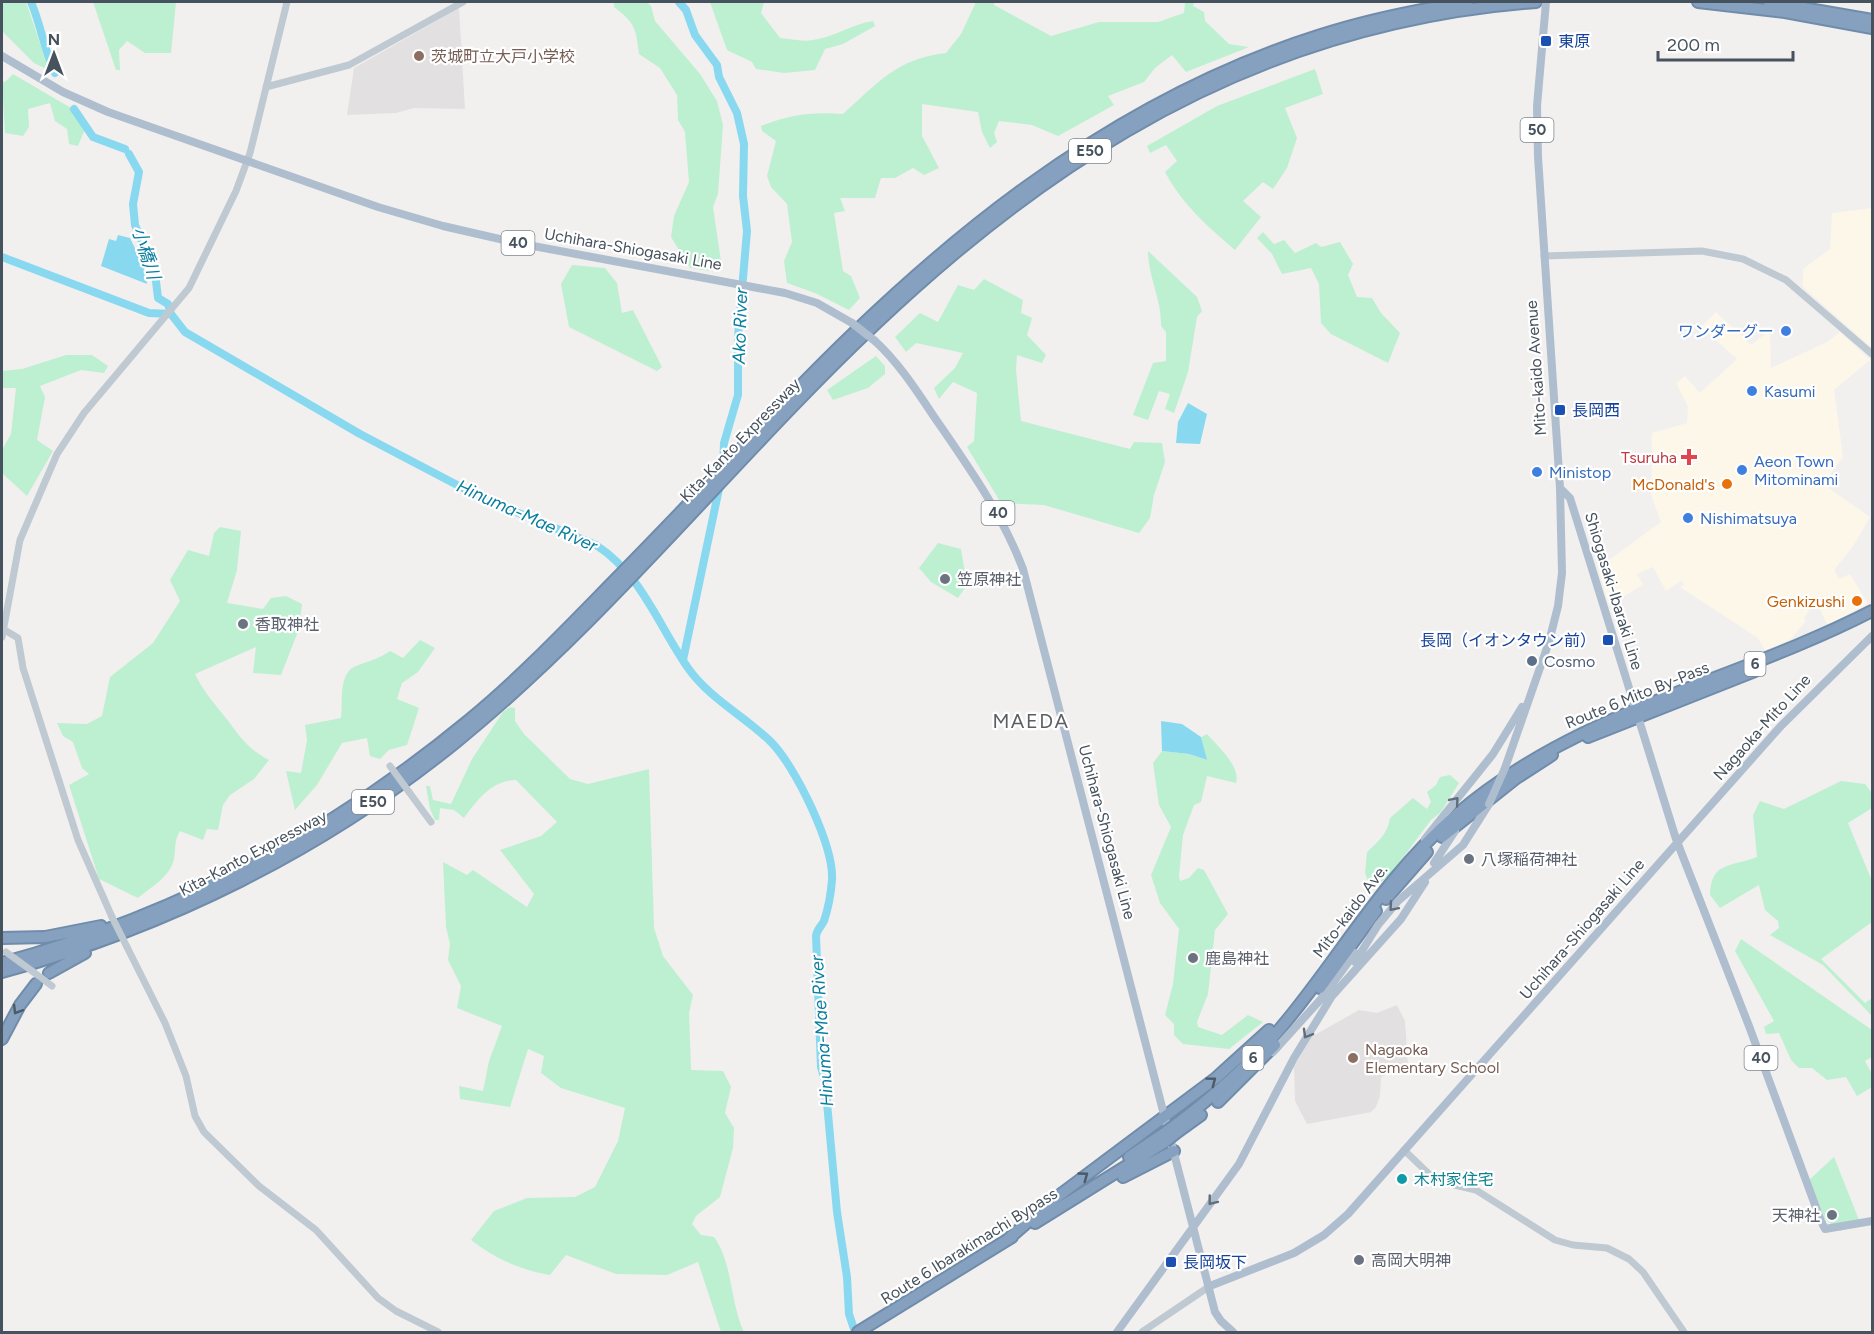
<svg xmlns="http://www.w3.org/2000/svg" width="1874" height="1334" font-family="Figtree,'Noto Sans JP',sans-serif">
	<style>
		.commercial { fill: #fcf7e8 }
		.education { fill: #e3e0e1 }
		.green { fill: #bcf0d1 }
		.water { fill: #88d9ef }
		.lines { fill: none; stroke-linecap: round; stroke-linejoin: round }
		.river { stroke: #88d9ef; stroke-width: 8 }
		.highway-casing { stroke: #708cab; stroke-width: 14 }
		.minor { stroke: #bfc9d1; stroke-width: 7 }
		.major { stroke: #aebecf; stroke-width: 8 }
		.highway { stroke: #85a1bf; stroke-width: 10 }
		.highway-bridge-casing { stroke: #708cab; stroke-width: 14; stroke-linecap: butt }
		.minor-bridge { stroke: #bfc9d1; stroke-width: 7 }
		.major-bridge { stroke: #aebecf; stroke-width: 8 }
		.highway-bridge { stroke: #85a1bf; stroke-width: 10 }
		.oneway { stroke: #606d7a }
		.oneway2 { stroke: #4c5a67 }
		.transit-dot { fill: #1a4fb4; stroke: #fff; stroke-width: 2 }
		.education-dot { fill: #8d6e63; stroke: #fff; stroke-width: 2 }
		.shop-dot { fill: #3f7fe0; stroke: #fff; stroke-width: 2 }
		.health-dot { fill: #e0444e; stroke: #fff; stroke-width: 2 }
		.food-dot { fill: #e8710a; stroke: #fff; stroke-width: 2 }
		.worship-dot { fill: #6b7280; stroke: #fff; stroke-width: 2 }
		.service-dot { fill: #5c6f8a; stroke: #fff; stroke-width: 2 }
		.culture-dot { fill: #0f9aa8; stroke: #fff; stroke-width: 2 }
		.labels { text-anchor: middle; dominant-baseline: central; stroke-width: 4.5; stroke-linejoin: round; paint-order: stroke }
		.shield { fill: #fff; stroke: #7e868e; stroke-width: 1.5 }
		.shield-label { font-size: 15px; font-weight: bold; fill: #46525d }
		.transit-label { font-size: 16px; fill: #164399; stroke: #fff; text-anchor: start }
		.education-label { font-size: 16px; fill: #785e54; stroke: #fff; text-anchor: start }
		.street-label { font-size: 16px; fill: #46525d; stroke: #fff }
		.shop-label { font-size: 16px; fill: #366cbe; stroke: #fff; text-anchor: start }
		.health-label { font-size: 16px; fill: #be3a42; stroke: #fff; text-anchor: end }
		.food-label { font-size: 16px; fill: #c56008; stroke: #fff; text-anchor: end }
		.worship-label { font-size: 16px; fill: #5b616d; stroke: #fff; text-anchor: start }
		.service-label { font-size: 16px; fill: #4e5e75; stroke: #fff; text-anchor: start }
		.culture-label { font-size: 16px; fill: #0d838f; stroke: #fff; text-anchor: start }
		.water-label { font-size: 18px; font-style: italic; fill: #097e9f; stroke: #fff }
		.quarter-label { font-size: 20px; letter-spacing: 1.5px; fill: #5b5f64; stroke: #fff }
	</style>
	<rect width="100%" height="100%" fill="#f2efef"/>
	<path class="commercial" d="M1872,208V348L1803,287V269L1830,249L1832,213Z
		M1716,312L1751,345L1770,330L1771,368L1827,342L1840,332L1870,360L1834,390L1843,457L1823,484L1870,517L1854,545L1834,570L1839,579L1850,574L1868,604L1827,625L1819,607L1814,603L1804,618L1806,621L1790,640L1765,650L1758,638L1680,587L1684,585L1682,580L1666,591L1653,567L1637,574L1643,585L1609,605L1598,568L1661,522L1651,495L1652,433L1687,423L1688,407L1676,383L1685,376L1700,393L1737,359L1701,327Z"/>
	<path class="education" d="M459,8L465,109L414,108L396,113L347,115L354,68Z
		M1397,1005L1405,1021L1408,1065L1381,1077L1380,1096L1376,1107L1371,1112L1307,1124L1295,1101L1294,1067L1311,1037L1359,1010L1377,1013Z"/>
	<path class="green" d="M2,2H26L49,70L34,63L2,31Z
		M93,2H176L171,53H145L127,41L119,50L120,70H116Z
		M614,2H647L651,6L655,21L700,74L717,101L723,125L718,194L713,207L722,268L710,271L690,268L671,237L674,216L689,182L685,132L678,120L677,95L660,68L639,54C636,28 635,23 614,7Z
		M710,2H764L761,13L780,38C790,39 803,42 813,40C834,37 853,24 873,21L875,26L843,44L825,49L815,70L784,73L756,69L752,62L727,50Z
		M976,2H994V5L1051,36L1099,22H1158L1184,13L1185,2H1194L1193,6L1204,12L1205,21L1229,44L1249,47L1186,72L1172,55L1155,68L1144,82L1108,96L1114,105L1058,136L1032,125L999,121L994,133L997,142L990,148L982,132L978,112L922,104V136L939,168L924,175L913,168L895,178H881L875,198H840L845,211L834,213L843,271L851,276L860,298L849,310L815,293L787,283L784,261L792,242L787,204L771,187L767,176L776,141L762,131L761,126C792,114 811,112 843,114C879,82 896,59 946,53L961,34Z
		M1315,69L1323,94L1285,108L1297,138L1287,168L1273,189L1263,182L1243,201L1261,217L1235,250C1208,227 1182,204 1165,172L1177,161L1166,145L1150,153L1147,146L1217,106Z
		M13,74L71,108L75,117L85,129L78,146L69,144L67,129L55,121L50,103L28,109L29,127L23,136L5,133L2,81L5,82Z
		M1263,232L1274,244L1284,240L1295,253L1316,243L1321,247L1340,242L1353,264L1348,275L1357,297L1372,298L1381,313L1400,333L1388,363L1331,334L1321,323L1319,284L1311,268L1282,274L1272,254L1257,238Z
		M1148,251L1197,297L1202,311L1197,317L1188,372L1174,413L1165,409L1170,394L1159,391L1148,420L1133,415L1153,363L1166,361V332L1161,326C1162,300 1148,277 1148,251Z
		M572,265L605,268L617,283L622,313L633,310L662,367L657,371L569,327L561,284Z
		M984,279L1023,300L1021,313L1032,318L1027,335L1046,355L1042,363L1017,355L1016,370L1021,421L1130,449L1134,442L1162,443L1165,462L1154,495L1150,518L1139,533L1044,505L1001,503L967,447L974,441L977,393L953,382L939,399L934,388L955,368L963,353L916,343L906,352L895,337L920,313L938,322L958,285L974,290Z
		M66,355H92L108,366L104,373L81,370L40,386L45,397L37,440L53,451L27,496L2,473V450L11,434L16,388H2V371L22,369Z
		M876,356L885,366V374L868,388L833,400L827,390Z
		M220,527L241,531L237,570L227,603L263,609L271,598L286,596L302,604L299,629L281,675L253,673L256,647L195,674C203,691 213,702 225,717C241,737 245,747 269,760L254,779L230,795L223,805L218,830L207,829L203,840L180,831C174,841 176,847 174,859C170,877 151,887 138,898L99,879L69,785L89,774L82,768L73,742L63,736L57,723L87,724L102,716L110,677L153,643L180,601L170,580L188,550L209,556L214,533Z
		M938,543L961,549L967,585L958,598L931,582L919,568Z
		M420,640L435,648L418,672L402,683L397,699L419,708L407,745L389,750L380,759L370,756L367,738L342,743L317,785L295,810L286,771L301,773L307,740L305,725L341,718C343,702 338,673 356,666C368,661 379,659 390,651L403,658Z
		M510,707L515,708V721L524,734L570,779L588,784L649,769L654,928L663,956L693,995L689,1013L691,1070L723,1071L731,1087L725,1113L734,1128L733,1148L720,1197L696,1216L692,1224L701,1235L714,1237C733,1263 730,1303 744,1332H721L698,1262L667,1275L616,1274L566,1255L550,1275C520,1270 496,1259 471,1240L494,1211L527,1198L575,1197L595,1187L618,1141L625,1108L561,1088L541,1073L544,1056L528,1049L510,1107L460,1099L459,1086L483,1091L489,1061L502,1026L457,1008L461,986L448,960L450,944L446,927L443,862L467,875L473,870L527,907L534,894L500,850L541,836L557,822L516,780C492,780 477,800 464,818L454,810L440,808L439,820H435L430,809L426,786H430L433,800L451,804L472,759L503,712Z
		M1207,734C1217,746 1241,766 1236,783L1207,776L1201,802L1194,805L1183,835L1179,876L1180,881L1189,878L1198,868L1204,870L1228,914L1215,930L1208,994L1197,1022L1198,1027L1222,1035L1248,1015L1263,1022L1229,1049L1183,1044L1174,1035V1024L1165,1015L1173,984L1179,929L1160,903L1151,875L1171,827L1159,805L1153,763L1162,751L1189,754L1206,760L1201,737Z
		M1450,775L1459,783L1441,812L1431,820L1393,871L1375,888L1370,886L1365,873L1367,852C1378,842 1388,833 1390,818L1413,798L1427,809L1431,802L1427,792L1436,785L1440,777Z
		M1841,781L1865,784L1872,793V808L1848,823L1872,881V922L1821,959L1865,1003L1872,998V1016L1823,965L1770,935L1779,928L1778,921L1765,910L1759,885L1720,908L1710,895C1711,862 1730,867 1757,857L1753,815L1760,801L1784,809Z
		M1741,939L1872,1030V1057L1865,1061L1872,1074V1087L1857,1096L1846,1077L1827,1080L1812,1068H1799L1791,1060L1779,1033L1766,1034L1764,1027L1774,1021L1735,951Z
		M1834,1157L1859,1220L1840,1231L1825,1219L1809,1180Z"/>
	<path class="water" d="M118,235L130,238L144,267L147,284L101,266L109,239L116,241Z
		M1188,403L1207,414L1200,444L1176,443L1178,422Z
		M1161,721L1182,724L1201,737L1207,760L1189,754L1162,751Z"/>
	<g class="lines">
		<path class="river" d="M31,2C41,25 44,50 55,73
			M679,2L686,10L695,35L717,65L719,77L737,113L744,144L743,196L747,231L738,337V395L724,443L723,468
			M74,109L93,137L125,149
			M129,154L139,172L133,204L135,225L155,273L158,298L168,304L171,314
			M2,257L149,313L171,314L185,332L360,434L480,497L596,545C642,575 658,625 688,668C709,698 744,716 770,741C795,765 834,846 832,880C831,893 828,909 824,921C821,927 817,929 816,936L821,1067L825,1081L837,1212L847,1277L849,1314L855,1332
			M683,660L720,484"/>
		<defs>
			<path id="highway" d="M1698,2L1785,12L1872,28
				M1769,2L1872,20
				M1588,737L1755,671
				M1442,837L1515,779L1552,755
				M1386,899L1427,852
				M3,938L45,937L101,926
				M2,963C174,916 330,835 468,721C519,679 564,632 610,585C669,525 727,464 784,403C935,245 1107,103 1318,36C1367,20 1417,10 1467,2
				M2,972C167,927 323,850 456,742C579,642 683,520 793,406C1002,188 1226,25 1536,2
				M49,973L85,953
				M1320,988L1376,911
				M2,1039L20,1005L36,984
				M1218,1102L1275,1045
				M1174,1126C1214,1096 1252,1063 1284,1024C1342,954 1386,875 1456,815C1576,711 1734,682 1872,611
				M1176,1133L1201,1115
				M1129,1157L1163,1134
				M1123,1177L1174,1151
				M1035,1223L1165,1142
				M1007,1240L1053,1200L1216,1078L1269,1030
				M858,1332L1012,1237"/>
		</defs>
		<use href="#highway" class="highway-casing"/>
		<path class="minor" d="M266,87L349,65L463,2
			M1544,256L1702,251L1743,259L1786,280L1872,354
			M3,629L18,638L23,668L78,840L112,917
			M2,637L20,540L57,454L84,413L189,288L236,191L250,153L287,2
			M409,792L431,822
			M127,947L165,1023L186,1076L195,1116L204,1132L259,1186L316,1230L378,1298L396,1311L438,1332
			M32,971L52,986
			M1404,1150L1429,1174L1446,1183L1476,1190L1555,1240L1573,1245L1607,1248L1629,1259L1643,1272L1684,1332
			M1142,1332L1210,1286"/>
		<path class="major" d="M2,56L63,92L108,112L378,207L443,226L517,243L785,293L817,303L852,323
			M875,341C900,364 918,393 937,421C970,469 1002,514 1023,569L1215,1312L1221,1321L1233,1332
			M1560,488L1570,498L1676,839L1749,1026L1821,1221L1825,1229L1872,1221
			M1505,768L1549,642L1558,606L1562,573L1560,488L1538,157L1537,106L1546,2
			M1425,839L1493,754L1522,707
			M1434,863L1455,831
			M1355,962L1378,925L1398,901L1463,845L1489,804
			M1273,1052L1321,999L1355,953
			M1210,1286L1294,1253L1324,1235L1348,1214L1780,727L1872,636
			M1117,1332L1239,1164L1294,1058L1332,996L1401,919L1425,882"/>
		<use href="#highway" class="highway"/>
		<defs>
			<path id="highway-bridge" d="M1163,1134L1174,1126
				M1165,1142L1176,1133"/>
		</defs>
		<use href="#highway-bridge" class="highway-bridge-casing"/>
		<path class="minor-bridge" d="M390,766L409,792
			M112,917L127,947
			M6,952L32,971"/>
		<path class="major-bridge" d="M852,323L875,341
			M1489,804L1505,768"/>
		<use href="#highway-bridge" class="highway-bridge"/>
	</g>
	<defs><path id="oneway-chevron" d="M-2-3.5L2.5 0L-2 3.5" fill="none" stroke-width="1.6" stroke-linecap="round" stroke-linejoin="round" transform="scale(1.5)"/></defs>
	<g class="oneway">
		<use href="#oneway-chevron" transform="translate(1455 801) rotate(-50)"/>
		<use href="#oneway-chevron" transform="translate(1393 907) rotate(131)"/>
		<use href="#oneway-chevron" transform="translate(1307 1034) rotate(120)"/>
		<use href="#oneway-chevron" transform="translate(1212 1201) rotate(128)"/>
	</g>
	<g class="oneway2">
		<use href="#oneway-chevron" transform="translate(17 1010) rotate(121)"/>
		<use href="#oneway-chevron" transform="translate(1212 1081) rotate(-37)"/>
		<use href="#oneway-chevron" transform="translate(1084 1176) rotate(-36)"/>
	</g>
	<g class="transit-dot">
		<rect x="1540" y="35" width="12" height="12" rx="3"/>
		<rect x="1554" y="404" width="12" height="12" rx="3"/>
		<rect x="1602" y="634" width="12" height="12" rx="3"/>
		<rect x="1165" y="1256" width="12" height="12" rx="3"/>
	</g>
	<g class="education-dot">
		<circle cx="419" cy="56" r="6"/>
		<circle cx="1353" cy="1058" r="6"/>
	</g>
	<g class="shop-dot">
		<circle cx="1786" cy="331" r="6"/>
		<circle cx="1752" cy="391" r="6"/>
		<circle cx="1742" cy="470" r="6"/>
		<circle cx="1537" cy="472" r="6"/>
		<circle cx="1688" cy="518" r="6"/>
	</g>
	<path class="health-dot" d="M1686 448h6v6h6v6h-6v6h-6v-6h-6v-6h6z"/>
	<g class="food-dot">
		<circle cx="1727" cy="484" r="6"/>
		<circle cx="1857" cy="601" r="6"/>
	</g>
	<g class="worship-dot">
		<circle cx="945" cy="579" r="6"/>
		<circle cx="243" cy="624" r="6"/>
		<circle cx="1469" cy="859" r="6"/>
		<circle cx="1193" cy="958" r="6"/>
		<circle cx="1832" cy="1215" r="6"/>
		<circle cx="1359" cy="1260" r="6"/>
	</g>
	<circle class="service-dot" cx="1532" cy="661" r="6"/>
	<circle class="culture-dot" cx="1402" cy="1179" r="6"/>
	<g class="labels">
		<g class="shield">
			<rect x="1520.5" y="118" width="33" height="24" rx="4.5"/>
			<rect x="1069" y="139" width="42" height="24" rx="4.5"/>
			<rect x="501.5" y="231" width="33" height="24" rx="4.5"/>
			<rect x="981.5" y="501" width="33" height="24" rx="4.5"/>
			<rect x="1744.5" y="652" width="21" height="24" rx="4.5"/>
			<rect x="352" y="790" width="42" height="24" rx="4.5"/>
			<rect x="1242.5" y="1046" width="21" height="24" rx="4.5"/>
			<rect x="1744.5" y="1046" width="33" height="24" rx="4.5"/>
		</g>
		<g class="shield-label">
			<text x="1537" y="130">50</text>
			<text x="1090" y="151">E50</text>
			<text x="518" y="243">40</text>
			<text x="998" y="513">40</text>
			<text x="1755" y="664">6</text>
			<text x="373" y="802">E50</text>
			<text x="1253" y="1058">6</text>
			<text x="1761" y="1058">40</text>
		</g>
		<g class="transit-label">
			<text x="1558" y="41">東原</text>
			<text x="1572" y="410">長岡西</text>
			<text x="1596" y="640" text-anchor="end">長岡（イオンタウン前）</text>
			<text x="1183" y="1262">長岡坂下</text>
		</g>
		<g class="education-label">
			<text x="431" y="56">茨城町立大戸小学校</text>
			<text x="1365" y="1049">Nagaoka<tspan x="1365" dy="18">Elementary School</tspan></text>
		</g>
		<g class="street-label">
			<text transform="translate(633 249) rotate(10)">Uchihara-Shiogasaki Line</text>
			<text transform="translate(1536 368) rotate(-94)">Mito-kaido Avenue</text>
			<text transform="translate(740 440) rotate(-46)">Kita-Kanto Expressway</text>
			<text transform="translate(1614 591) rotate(73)">Shiogasaki-Ibaraki Line</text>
			<text transform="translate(1637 695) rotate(-22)">Route 6 Mito By-Pass</text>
			<text transform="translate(1762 727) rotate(-48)">Nagaoka-Mito Line</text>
			<text transform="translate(1107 832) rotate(75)">Uchihara-Shiogasaki Line</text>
			<text transform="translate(253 853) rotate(-28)">Kita-Kanto Expressway</text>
			<text transform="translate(1350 911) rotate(-53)">Mito-kaido Ave.</text>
			<text transform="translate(1582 929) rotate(-49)">Uchihara-Shiogasaki Line</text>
			<text transform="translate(969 1246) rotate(-32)">Route 6 Ibarakimachi Bypass</text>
		</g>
		<g class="shop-label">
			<text x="1774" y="331" text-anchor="end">ワンダーグー</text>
			<text x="1764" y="391">Kasumi</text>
			<text x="1754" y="461">Aeon Town<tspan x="1754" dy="18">Mitominami</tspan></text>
			<text x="1549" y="472">Ministop</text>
			<text x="1700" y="518">Nishimatsuya</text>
		</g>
		<g class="health-label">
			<text x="1677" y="457">Tsuruha</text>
		</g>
		<g class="food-label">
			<text x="1715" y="484">McDonald's</text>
			<text x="1845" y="601">Genkizushi</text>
		</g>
		<g class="worship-label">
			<text x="957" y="579">笠原神社</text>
			<text x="255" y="624">香取神社</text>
			<text x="1481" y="859">八塚稲荷神社</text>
			<text x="1205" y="958">鹿島神社</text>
			<text x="1820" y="1215" text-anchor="end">天神社</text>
			<text x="1371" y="1260">高岡大明神</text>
		</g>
		<g class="service-label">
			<text x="1544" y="661">Cosmo</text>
		</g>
		<g class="culture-label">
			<text x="1414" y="1179">木村家住宅</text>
		</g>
		<g class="water-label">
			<text transform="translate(146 253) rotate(72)">小橋川</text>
			<text transform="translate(740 326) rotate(-88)">Ako River</text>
			<text transform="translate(527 516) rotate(24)">Hinuma-Mae River</text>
			<text transform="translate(822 1031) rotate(-94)">Hinuma-Mae River</text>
		</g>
		<g class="quarter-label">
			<text x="1031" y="721">MAEDA</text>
		</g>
	</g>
	<rect width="1874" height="1334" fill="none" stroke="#46525d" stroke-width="6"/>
	<g transform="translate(54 54)" stroke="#ffffff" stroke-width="4.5" paint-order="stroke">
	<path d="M0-4.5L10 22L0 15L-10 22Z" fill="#46525d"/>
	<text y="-9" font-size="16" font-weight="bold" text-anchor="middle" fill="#46525d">N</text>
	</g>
	<path d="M1658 51v9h135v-9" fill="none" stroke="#46525d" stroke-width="3"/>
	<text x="1667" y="51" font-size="18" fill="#46525d" stroke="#ffffff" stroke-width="4.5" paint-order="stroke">200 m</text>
</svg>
